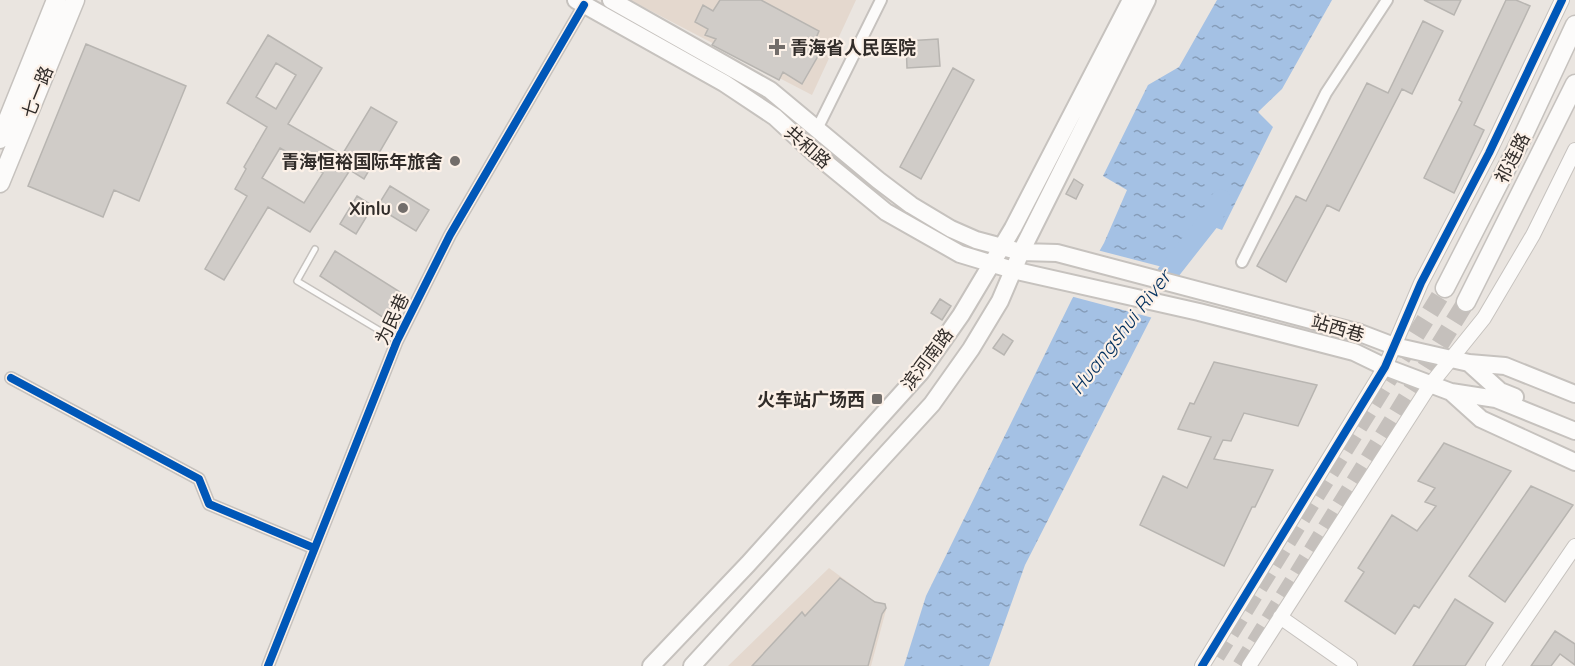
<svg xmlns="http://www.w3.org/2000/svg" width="1575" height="666" font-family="Quicksand,'Noto Sans SC',sans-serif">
	<defs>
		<pattern id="water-ripples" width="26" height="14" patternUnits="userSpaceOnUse" patternTransform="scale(1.5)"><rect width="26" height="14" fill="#a4c1e4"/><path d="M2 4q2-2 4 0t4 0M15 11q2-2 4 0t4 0" fill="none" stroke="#869db9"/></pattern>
	</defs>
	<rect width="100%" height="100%" fill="#eae5e0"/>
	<path fill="#e4d8ce" d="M630,0H856L812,95Z
		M829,568L886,610L871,666H728Z"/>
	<path fill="url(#water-ripples)" d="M1217,0H1332L1282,89L1258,112L1273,127L1222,230L1200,222L1025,565L989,666H904L926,596L1072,299L1104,243L1127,190L1103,176L1148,85L1179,67Z"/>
	<path fill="#eae5e0" d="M1097,250L1178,271L1153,318L1070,296Z"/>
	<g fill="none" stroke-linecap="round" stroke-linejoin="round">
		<path stroke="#a4c1e4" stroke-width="21" d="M1167,274L1211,218L1221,200"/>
	</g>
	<path fill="#d0ccc8" stroke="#b8b5b1" stroke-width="1.5" fill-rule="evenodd" d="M720,0H761L819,31L813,45L822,49L802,84L783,72L779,80L712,45L716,39L705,35L708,29L695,22L703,5L713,11Z
		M1424,0H1461L1454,15Z
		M1506,0H1516L1530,6L1474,125L1484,130L1454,193L1424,178L1462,102L1459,100Z
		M1423,21L1443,31L1412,94L1402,89L1339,211L1327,205L1286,282L1257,266L1296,196L1306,201L1367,83L1388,93Z
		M268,35L322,68L288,124L342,155L371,107L397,122L364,179L350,170L310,232L268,207L224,280L205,269L247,196L235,189L246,169L244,167L267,127L227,103ZM276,63L296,75L276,109L256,97ZM280,148L323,173L304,203L262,178Z
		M938,39L940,66L907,68L906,41Z
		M86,44L186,86L139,201L114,190L103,217L28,186Z
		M953,68L974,80L921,179L900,167Z
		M1074,179L1083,185L1076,199L1066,194Z
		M390,186L429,210L416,231L377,207Z
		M357,196L373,206L356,234L340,224Z
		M335,251L400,292L384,318L320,276Z
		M940,299L951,306L942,320L931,313Z
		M1003,334L1013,341L1004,355L993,348Z
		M1214,362L1317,385L1298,426L1244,413L1231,441L1223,440L1214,459L1273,470L1255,507H1252L1224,566L1140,525L1163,476L1187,488L1211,437L1178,429L1190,403L1194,404Z
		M1444,443L1511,471L1419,608L1414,605L1395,634L1345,601L1364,572L1358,568L1392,515L1417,531L1436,506L1425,502L1435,488L1418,481Z
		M1531,486L1573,505L1505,602L1469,576Z
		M840,578L875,602L885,604L886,608L882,614L868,666H752L802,612L805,616Z
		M1455,599L1493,623L1465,666H1413Z
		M1555,631L1575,644V665L1560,654L1551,666H1531Z"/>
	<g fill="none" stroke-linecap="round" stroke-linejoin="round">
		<path stroke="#c5c0bc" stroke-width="18" stroke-dasharray="18 9" stroke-linecap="butt" d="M1216,656L1445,288
			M1241,666L1466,302"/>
		<defs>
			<path id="service" d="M315,249L297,281L397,341"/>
			<path id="minor" d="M817,129L881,0
				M1242,262L1326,93L1387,0
				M11,378L199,479L209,504L314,548
				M268,666L397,341L450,235L584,5"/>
			<path id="tertiary" d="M1280,617L1350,666
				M1202,666L1385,367L1421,283L1489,153L1562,0
				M1249,666L1430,385L1484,318L1533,235L1575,150
				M1493,666L1575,546"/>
			<path id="secondary" d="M576,0L724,83L775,117L814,153L886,212L960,254L1013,270L1199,312L1354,352L1385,367L1451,392L1496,399L1575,431
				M611,0L770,90L878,180L911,205L951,229L976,240L1021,252L1057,253L1360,333L1394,346L1469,363L1500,391L1515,397
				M1469,363L1505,366L1575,394
				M1451,392L1481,419L1575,462
				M651,666L748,564L921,372L961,315L1013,228L1131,0
				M692,666L932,404L971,349L1000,301L1021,252L1147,0"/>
			<path id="primary" d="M0,139L56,0
				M0,183L75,0"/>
			<path id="trunk" d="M1445,288L1523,136L1575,25
				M1466,302L1575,84"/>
		</defs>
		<use href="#service" stroke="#c6c2be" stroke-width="8"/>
		<use href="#minor" stroke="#c6c2be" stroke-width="14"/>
		<use href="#tertiary" stroke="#c6c2be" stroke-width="16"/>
		<use href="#secondary" stroke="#c6c2be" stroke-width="20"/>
		<use href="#primary" stroke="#c6c2be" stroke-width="21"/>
		<use href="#trunk" stroke="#c6c2be" stroke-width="21"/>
		<use href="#service" stroke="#fcfbfa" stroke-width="5"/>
		<use href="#minor" stroke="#fcfbfa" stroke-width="10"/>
		<use href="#tertiary" stroke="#fcfbfa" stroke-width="14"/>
		<use href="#secondary" stroke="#fcfbfa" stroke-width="16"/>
		<use href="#primary" stroke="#fcfbfa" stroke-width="18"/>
		<use href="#trunk" stroke="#fcfbfa" stroke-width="18"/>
		<defs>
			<path id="cycleway" d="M11,378L199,479L209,504L314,548
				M268,666L397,341L450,235L584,5
				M1202,666L1385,367L1421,283L1489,153L1562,0"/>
		</defs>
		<use href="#cycleway" stroke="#fcf1e8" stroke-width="11"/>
		<use href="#cycleway" stroke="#0057b8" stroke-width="8"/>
	</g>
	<g fill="#726d6a" stroke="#fcf1e8" stroke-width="2">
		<path d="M774 38h6v6h6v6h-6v6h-6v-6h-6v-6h6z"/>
		<circle cx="455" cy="161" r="6"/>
		<circle cx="403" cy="208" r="6"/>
		<rect x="871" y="393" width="12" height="12" rx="3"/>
	</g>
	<g text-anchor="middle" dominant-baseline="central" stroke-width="4.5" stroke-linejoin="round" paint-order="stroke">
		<g font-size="18" font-weight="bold" fill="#322d2a" stroke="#fcf1e8" text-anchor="end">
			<text x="790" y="47" text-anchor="start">青海省人民医院</text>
			<text x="443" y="161">青海恒裕国际年旅舍</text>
			<text x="391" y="208">Xinlu</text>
			<text x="865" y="399">火车站广场西</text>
		</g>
		<g font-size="18" fill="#322d2a" stroke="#fcf1e8">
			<text transform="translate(37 92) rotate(-68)">七一路</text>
			<text transform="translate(808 147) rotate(41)">共和路</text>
			<text transform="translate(1512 158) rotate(-63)">祁连路</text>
			<text transform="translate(392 319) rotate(-65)">为民巷</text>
			<text transform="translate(1338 328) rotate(16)">站西巷</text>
			<text transform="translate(927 359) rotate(-53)">滨河南路</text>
		</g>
		<g font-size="20" font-style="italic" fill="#002f5d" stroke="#fcf1e8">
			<text transform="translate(1120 332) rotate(-52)">Huangshui River</text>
		</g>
	</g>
</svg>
